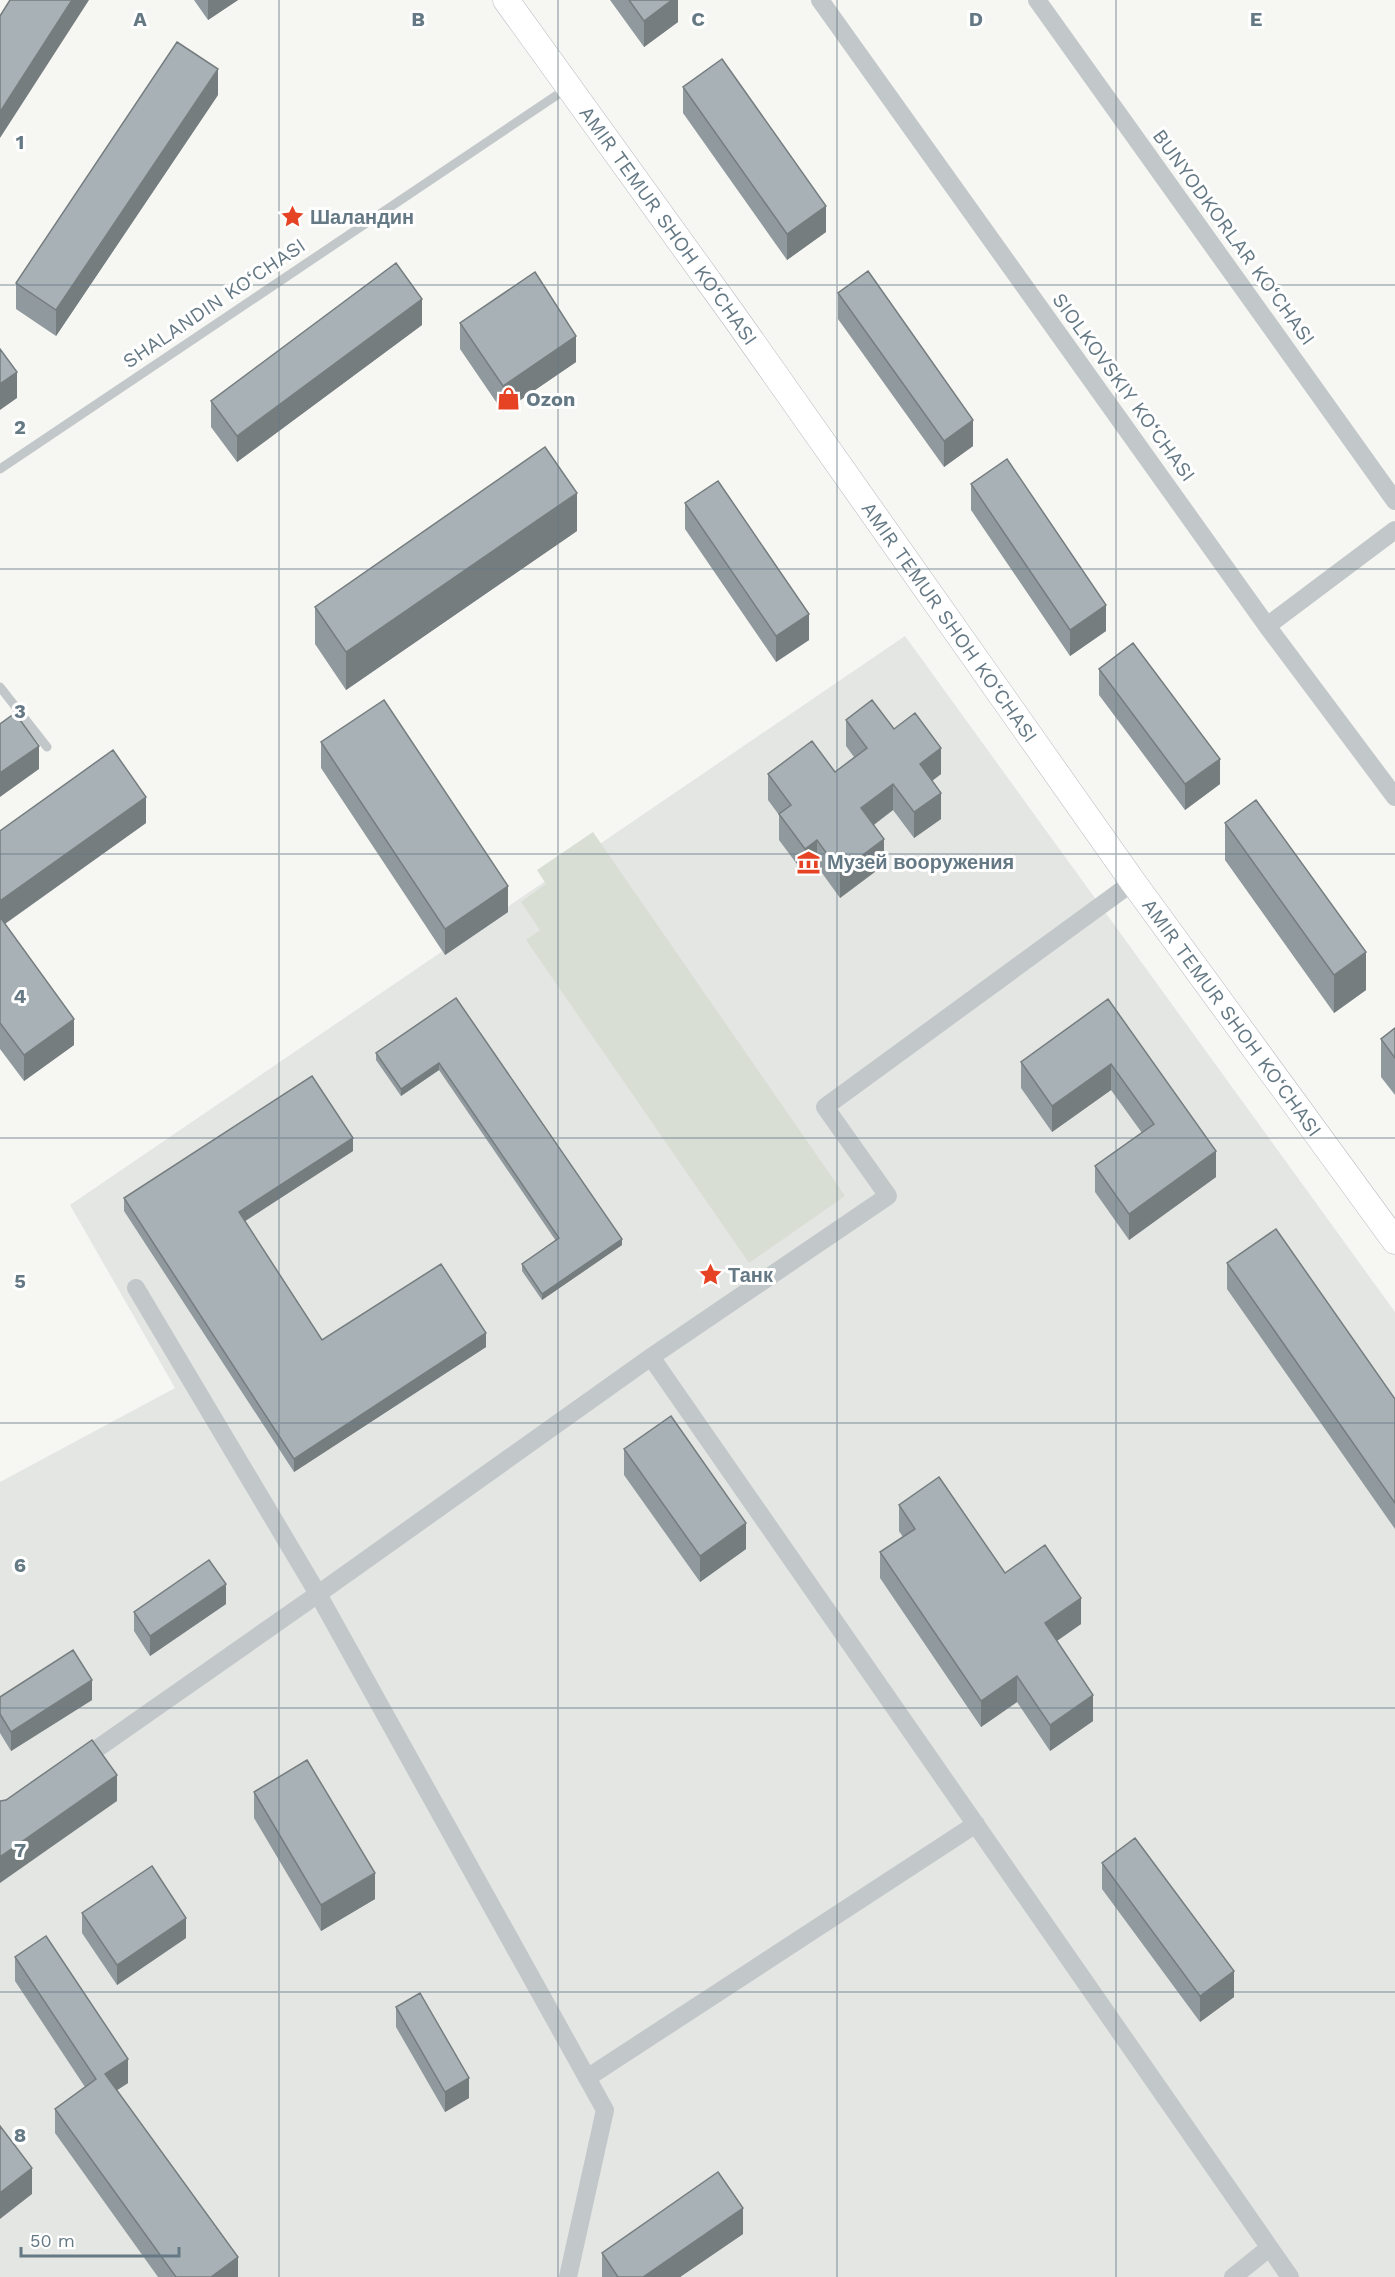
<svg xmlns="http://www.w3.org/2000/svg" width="1395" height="2277" font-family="'Work Sans',sans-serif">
	<rect width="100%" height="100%" fill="#f6f6f3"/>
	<path fill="#e4e6e4" d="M905,636L1395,1312V2277H0V1482L175,1388L70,1205Z"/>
	<path fill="#d8ded4" d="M593,832L845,1196L749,1263L526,940L540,930L521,902L546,884L537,870Z"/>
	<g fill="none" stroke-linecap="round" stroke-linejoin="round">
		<defs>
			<g id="secondary">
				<path id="s1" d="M506,0L736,319L1133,882L1395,1241"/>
			</g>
		</defs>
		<use href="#secondary" stroke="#b4babe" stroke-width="27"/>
		<path stroke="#c2c7c9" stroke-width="9" d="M0,469L566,89
			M0,687L47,747"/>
		<path stroke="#c2c7c9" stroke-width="18" d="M820,0L1267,626L1395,797
			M1037,0L1395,501
			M1267,626L1395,530
			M136,1288L318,1594L605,2110L568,2277
			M651,1357L1290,2277
			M78,1762L318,1594L651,1357L888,1196L825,1107L1133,882
			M587,2078L976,1824
			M1233,2277L1269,2248"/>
		<use href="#secondary" stroke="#fff" stroke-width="26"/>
	</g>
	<path fill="#90999d" d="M194,0H238L208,20Z
		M610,0H678V22L644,47Z
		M683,87L826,232L787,260L683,113Z
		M218,95L56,336L16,309V283Z
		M838,293L973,446L944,467L838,319Z
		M460,323L576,362L503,412L460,349Z
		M422,325L237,462L211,427V401Z
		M971,484L1106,631L1070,656L971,510Z
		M685,503L809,640L776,662L685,529Z
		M577,531L346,690L315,644V607Z
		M1099,669L1220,784L1185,810L1099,695Z
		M846,720L894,729L941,774L932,781L941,819L914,838L893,810L874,825L884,865L840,898L817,866L805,875L779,840V815L768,800V774L835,772L854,757L846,746Z
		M321,742L508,912L445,955L321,768Z
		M146,823L5,924L74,1045L24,1081L0,1049V831Z
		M1225,823L1366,990L1334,1013L1225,860Z
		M456,998L622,1245L542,1300L522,1271V1264L556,1241L439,1070L401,1096L376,1060V1053Z
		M1108,999L1216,1177L1129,1240L1095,1192V1166L1142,1133L1111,1090L1052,1132L1021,1088V1062Z
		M1395,1028V1095L1381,1077V1039Z
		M353,1151L245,1221L322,1340L486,1347L294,1472L124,1211V1198Z
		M1227,1263L1395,1399V1529L1227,1289Z
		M624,1449L746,1549L700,1582L624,1475Z
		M899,1505L1005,1573L1081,1624L1057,1641L1093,1721L1050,1751L1017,1702L981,1727L880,1578V1552L903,1537L899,1531Z
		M226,1604L150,1656L134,1631V1612Z
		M0,1697L92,1700L11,1751L0,1733Z
		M254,1792L375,1899L321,1931L254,1818Z
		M1102,1863L1234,1997L1200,2022L1102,1889Z
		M82,1913L186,1938L117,1985L82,1933Z
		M15,1957L128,2083L117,2090L238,2277H158L55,2133V2109L85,2087L15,1981Z
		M396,2007L469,2098L445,2112L396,2027Z
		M743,2234L680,2277H602V2253Z"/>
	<path fill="#767d7f" d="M72,0H89L0,138V112Z
		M208,0H238L208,20Z
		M672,0H678V22L644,47V21Z
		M218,69V95L56,336V310Z
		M826,206V232L787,260V234Z
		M422,299V325L237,462V436Z
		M576,336V362L503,412V386Z
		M17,372V398L0,410V384Z
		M973,420V446L944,467V441Z
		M577,493V531L346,690V652Z
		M1106,605V631L1070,656V630Z
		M809,614V640L776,662V636Z
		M39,746V769L0,797V773Z
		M941,748V774L920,790V764Z
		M1220,759V784L1185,810V784Z
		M893,784V810L861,834V808Z
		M941,793V819L914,838V812Z
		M146,797V823L0,927V901Z
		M884,839V865L840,898V872Z
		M817,840V866L805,875V849Z
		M508,886V912L445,955V929Z
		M1366,952V990L1334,1013V975Z
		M74,1019V1045L24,1081V1055Z
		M439,1063V1070L401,1096V1089Z
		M1111,1064V1090L1052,1132V1106Z
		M353,1138V1151L239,1225V1212Z
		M1216,1151V1177L1129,1240V1214Z
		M622,1239V1245L542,1300V1294Z
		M486,1333V1347L294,1472V1459Z
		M746,1523V1549L700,1582V1556Z
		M226,1584V1604L150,1656V1636Z
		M1081,1598V1624L1045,1649V1623Z
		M1017,1676V1702L981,1727V1701Z
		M92,1680V1700L11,1751V1732Z
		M1093,1695V1721L1050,1751V1725Z
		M117,1775V1801L0,1883V1857Z
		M375,1873V1899L321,1931V1905Z
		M186,1918V1938L117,1985V1965Z
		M1234,1971V1997L1200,2022V1996Z
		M128,2059V2083L105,2098V2074Z
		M469,2078V2098L445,2112V2092Z
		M32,2168V2194L0,2219V2193Z
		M743,2208V2234L680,2277H643Z
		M238,2257V2277H211Z"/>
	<path fill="#a8b2b6" stroke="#767d7f" stroke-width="1.5" d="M10,0H72L0,112V16Z
		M629,0H672L644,21Z
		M177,42L218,69L56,310L16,283Z
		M722,59L826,206L787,234L683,87Z
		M396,263L422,299L237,436L211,401Z
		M868,271L973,420L944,441L838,293Z
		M535,272L576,336L503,386L460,323Z
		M0,349L17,372L0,384Z
		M545,447L577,493L346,652L315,607Z
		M1007,459L1106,605L1070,630L971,484Z
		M718,481L809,614L776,636L685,503Z
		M1133,643L1220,759L1185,784L1099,669Z
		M384,700L508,886L445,929L321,742Z
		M872,700L894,729L915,713L941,748L920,764L941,793L914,812L893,784L861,808L884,839L840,872L817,840L805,849L779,814L791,805L768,774L812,741L835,772L867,748L846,720Z
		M15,713L39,746L0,773V724Z
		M113,750L146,797L0,901V831Z
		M1256,800L1366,952L1334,975L1225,823Z
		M0,917L74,1019L24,1055L0,1023Z
		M456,998L622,1239L542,1294L522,1264L559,1238L439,1063L401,1089L376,1053Z
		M1108,999L1216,1151L1129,1214L1095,1166L1154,1124L1111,1064L1052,1106L1021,1062Z
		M1395,1028V1058L1381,1039Z
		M312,1076L353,1138L239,1212L322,1340L441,1264L486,1333L294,1459L124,1198Z
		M1276,1229L1395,1399V1503L1227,1263Z
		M671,1416L746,1523L700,1556L624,1449Z
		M939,1477L1005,1573L1045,1545L1081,1598L1045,1623L1093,1695L1050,1725L1017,1676L981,1701L880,1552L915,1529L899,1505Z
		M209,1560L226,1584L150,1636L134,1612Z
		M73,1650L92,1680L11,1732L0,1714V1697Z
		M92,1740L117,1775L0,1857V1801L6,1800Z
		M307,1760L375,1873L321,1905L254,1792Z
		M1135,1838L1234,1971L1200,1996L1102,1863Z
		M152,1866L186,1918L117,1965L82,1913Z
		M46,1936L128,2059L105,2074L238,2257L211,2277H176L55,2109L96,2079L15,1957Z
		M420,1993L469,2078L445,2092L396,2007Z
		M0,2126L32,2168L0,2193Z
		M718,2172L743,2208L643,2277H618L602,2253Z"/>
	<path fill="none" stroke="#657985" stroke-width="1.5" stroke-opacity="0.55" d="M279,0V2277M558,0V2277M837,0V2277M1116,0V2277M0,285H1395M0,569H1395M0,854H1395M0,1138H1395M0,1423H1395M0,1708H1395M0,1992H1395"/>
	<defs>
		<symbol id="sight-bare" viewBox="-9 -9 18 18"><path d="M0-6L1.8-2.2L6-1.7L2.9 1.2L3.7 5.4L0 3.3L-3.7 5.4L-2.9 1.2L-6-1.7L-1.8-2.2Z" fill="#e64324" stroke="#fff" stroke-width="2.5" paint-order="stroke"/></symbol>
		<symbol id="shop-bare" viewBox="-9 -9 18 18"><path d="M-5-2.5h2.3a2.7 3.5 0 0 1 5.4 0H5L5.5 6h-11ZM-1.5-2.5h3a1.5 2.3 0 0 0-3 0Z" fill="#e64324" stroke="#fff" stroke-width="2.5" paint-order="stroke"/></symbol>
		<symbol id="museum-bare" viewBox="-9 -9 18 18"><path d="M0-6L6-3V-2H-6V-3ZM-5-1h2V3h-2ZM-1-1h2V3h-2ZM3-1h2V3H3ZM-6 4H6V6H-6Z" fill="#e64324" stroke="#fff" stroke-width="2.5" paint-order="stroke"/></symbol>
	</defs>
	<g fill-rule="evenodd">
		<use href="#sight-bare" x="276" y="200" width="33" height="33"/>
		<use href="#shop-bare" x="492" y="382" width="33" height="33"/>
		<use href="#museum-bare" x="792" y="846" width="33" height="33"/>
		<use href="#sight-bare" x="694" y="1258" width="33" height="33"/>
	</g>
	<g text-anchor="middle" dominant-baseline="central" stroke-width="6" stroke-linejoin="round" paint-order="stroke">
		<g font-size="20" font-weight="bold" fill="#657985" stroke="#fff" text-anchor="start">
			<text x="310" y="217">Шаландин</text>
			<text x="526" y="399">Ozon</text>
			<text x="827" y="862">Музей вооружения</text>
			<text x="728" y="1275">Танк</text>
		</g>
		<g font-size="20" fill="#657985" stroke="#fff">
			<text stroke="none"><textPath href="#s1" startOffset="278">AMIR TEMUR SHOH KO‘CHASI</textPath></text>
			<text transform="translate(1234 237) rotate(54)">BUNYODKORLAR KO‘CHASI</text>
			<text transform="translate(214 303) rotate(-34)">SHALANDIN KO‘CHASI</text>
			<text transform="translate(1124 387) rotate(54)">SIOLKOVSKIY KO‘CHASI</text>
			<text stroke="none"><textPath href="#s1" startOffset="764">AMIR TEMUR SHOH KO‘CHASI</textPath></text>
			<text stroke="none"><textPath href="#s1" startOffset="1250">AMIR TEMUR SHOH KO‘CHASI</textPath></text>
		</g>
	</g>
	<g font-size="20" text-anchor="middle" font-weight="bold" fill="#657985" stroke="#fff" stroke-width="6" stroke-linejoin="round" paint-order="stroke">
		<text x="140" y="26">A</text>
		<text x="418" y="26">B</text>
		<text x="698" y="26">C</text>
		<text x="976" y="26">D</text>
		<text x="1256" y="26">E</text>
		<text x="20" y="149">1</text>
		<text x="20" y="434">2</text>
		<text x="20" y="718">3</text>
		<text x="20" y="1003">4</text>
		<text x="20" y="1288">5</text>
		<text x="20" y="1572">6</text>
		<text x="20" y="1857">7</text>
		<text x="20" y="2142">8</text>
	</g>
	<path d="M21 2247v9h158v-9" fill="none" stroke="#657985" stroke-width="3"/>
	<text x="30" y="2247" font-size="18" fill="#657985" stroke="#ffffff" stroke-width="4.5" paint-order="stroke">50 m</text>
</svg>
